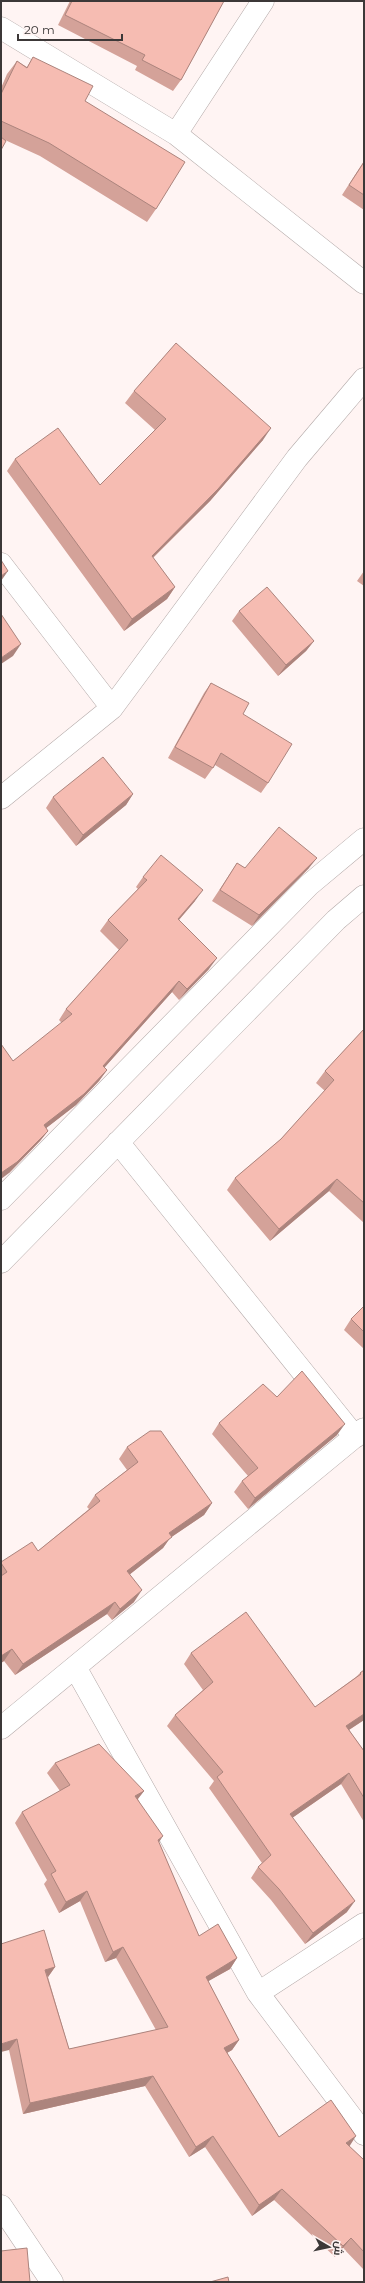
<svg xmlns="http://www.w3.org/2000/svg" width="365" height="2283" font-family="Montserrat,Cairo,sans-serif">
	<rect width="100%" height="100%" fill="#fff4f3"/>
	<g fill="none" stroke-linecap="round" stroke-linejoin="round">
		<defs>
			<path id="minor" d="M1,28L176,134L364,283
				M176,134L263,1
				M1,564L112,708
				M1,798L112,708L297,458L364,379
				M118,1142L355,1437
				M1,1199L309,885L364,839
				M1,1262L336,920L364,896
				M75,1667L258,1993L364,2134
				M1,1728L364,1429
				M258,1993L364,1924
				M1,2206L52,2282"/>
		</defs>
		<use href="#minor" stroke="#b3a9a8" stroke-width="23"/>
		<use href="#minor" stroke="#fff" stroke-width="22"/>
	</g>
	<path fill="#d4a299" d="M70,1H224L181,80L173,91L135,70L137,66L58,25Z
		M33,57L85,101L156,209L147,222L40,156L5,140L1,150V88L7,74L17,61L27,67Z
		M364,161V210L342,195Z
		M134,391L263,440L210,501L153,558L175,587L167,599L124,631L7,471L15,459L100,485L155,430L125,403Z
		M364,571V586L357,581Z
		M239,611L314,641L306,651L278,676L232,621Z
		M211,683L243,714L268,783L261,793L215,765L205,779L168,758L204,693Z
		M133,794L126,805L76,846L46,808L53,797Z
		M237,863L245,868H309L252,926L212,901Z
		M143,877L195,901L179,920L209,969L179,1000L172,992L104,1068L107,1070L99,1081L76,1105L46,1128L48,1131L40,1141L9,1173L13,1061L62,1023L59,1020L66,1009L119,950L100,931L108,920L138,889L136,887Z
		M364,1029V1223L329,1191L270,1241L227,1190L235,1178L281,1139L325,1091L316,1083L325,1071Z
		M364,1306V1349L344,1330L351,1319Z
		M277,1397L337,1435L248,1509L234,1492L242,1481L248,1476L212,1434L219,1423Z
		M127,1447L212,1503L204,1515L170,1538L163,1548L130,1574L134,1602L112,1620L107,1614L15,1675L4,1661L1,1663V1562L38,1551L89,1509L87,1507L95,1495L127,1470L119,1459Z
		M191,1653L315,1707L356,1677L360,1673L364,1670V1720L349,1730L364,1751V1822L341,1784L292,1818L347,1912L305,1944L271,1900L251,1878L258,1867L262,1863L209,1788L214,1781L167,1726L175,1715L203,1690L184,1664Z
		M55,1763L144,1791L138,1799L159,1843L199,1936L237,1958L230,1969L208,1981L239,2040L232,2050L227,2053L279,2137L349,2146L364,2160V2270L343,2248L335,2257L274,2200L252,2216L205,2147L189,2157L145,2086L23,2114L9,2050L1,1944L55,1967L48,1977L69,2049L156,2030L116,1958L105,1962L80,1901L59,1913L44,1884L47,1880L15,1823L22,1812L60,1791L47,1773Z"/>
	<path fill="#ac847d" d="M271,428L263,440L210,501L143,567L152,556Z
		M8,571L1,581V576Z
		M175,587L167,599L124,631L132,619Z
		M314,641L306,651L278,676L286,665Z
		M21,644L13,656L1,664V658Z
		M133,794L126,805L76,846L83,835Z
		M317,858L309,868L252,926L259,915Z
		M203,890L195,901L170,930L178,919Z
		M217,958L209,969L179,1000L187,989Z
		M179,981L172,992L96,1077L103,1066Z
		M107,1070L99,1081L76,1105L36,1136L44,1125Z
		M48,1131L40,1141L9,1173L1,1179V1173Z
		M337,1179L329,1191L270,1241L279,1229Z
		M345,1424L337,1435L248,1509L255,1498Z
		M212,1503L204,1515L170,1538L163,1548L119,1583L127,1571L169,1533Z
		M142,1590L134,1602L112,1620L120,1609Z
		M115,1602L107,1614L15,1675L23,1664Z
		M12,1649L4,1661L1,1663V1656Z
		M364,1714V1720L338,1737L346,1726Z
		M349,1773L341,1784L282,1825L290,1814Z
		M144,1791L136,1801L135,1796Z
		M163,1836L156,1847L158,1840Z
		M87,1891L80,1901L59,1913L66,1902Z
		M355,1901L347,1912L305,1944L313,1933Z
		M123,1947L116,1958L105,1962L113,1952Z
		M237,1958L230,1969L198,1987L206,1977Z
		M55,1967L48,1977L45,1970Z
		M17,2039L9,2050L1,2052V2044Z
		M239,2040L232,2050L216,2059L224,2048Z
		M153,2076L145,2086L23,2114L30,2103Z
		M213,2136L205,2147L189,2157L196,2147Z
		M356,2136L349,2147L346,2143Z
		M282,2189L274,2200L252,2216L259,2205Z
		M351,2238L343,2248L335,2257L343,2246Z"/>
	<path fill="#f6bcb2" stroke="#ac847d" d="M72,1H224L181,80L142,60L145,55L65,15Z
		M33,57L93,86L85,101L185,162L156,209L49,143L1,121V94L17,61L27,68Z
		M1,137L6,141L1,150Z
		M364,162V195L349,185Z
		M176,343L271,428L218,489L152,556L175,587L132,619L15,459L58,428L100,485L166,419L134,391Z
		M1,560L8,571L1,576Z
		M267,587L314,641L286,665L239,611Z
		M1,614L21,644L1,658Z
		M211,683L249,703L243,714L292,744L268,783L221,753L213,768L175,747Z
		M103,757L133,794L83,835L53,797Z
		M279,827L317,858L259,915L220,890L237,863L245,868Z
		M161,855L203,890L178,919L217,958L187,989L179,981L103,1066L107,1070L84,1094L44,1125L48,1131L17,1162L1,1173V1044L13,1061L72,1014L66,1009L128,940L108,920L147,880L143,877Z
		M364,1029V1203L337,1179L279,1229L235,1178L281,1139L334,1080L325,1071Z
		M364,1306V1332L351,1319Z
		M302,1371L345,1424L255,1498L242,1481L258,1468L219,1423L263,1384L277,1397Z
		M150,1431H161L212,1503L169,1533L172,1537L127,1571L142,1590L120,1609L115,1602L23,1664L12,1649L1,1656V1576L7,1572L1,1563V1562L32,1542L38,1551L100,1501L95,1495L138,1462L127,1447Z
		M246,1612L315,1707L361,1674L360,1673L364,1670V1714L346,1726L364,1751V1798L349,1773L290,1814L355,1901L313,1933L279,1889L258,1867L271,1855L217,1777L223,1772L175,1715L213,1682L191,1653Z
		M99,1744L144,1791L135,1796L163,1836L158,1840L199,1936L218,1924L237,1958L206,1977L239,2040L224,2048L279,2137L331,2100L356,2136L346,2143L364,2160V2252L351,2238L343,2246L282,2189L259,2205L213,2136L196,2147L153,2076L30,2103L17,2039L1,2044V1944L44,1930L55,1967L45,1970L69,2049L168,2027L123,1947L113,1952L87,1891L66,1902L51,1874L56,1871L22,1812L70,1785L55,1763Z
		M27,2248L30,2282H1V2251Z
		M228,2277L229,2282H210Z"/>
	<rect width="365" height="2283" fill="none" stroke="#3c3838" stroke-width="4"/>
	<g transform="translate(329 2247) rotate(99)" stroke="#fff4f3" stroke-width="3" paint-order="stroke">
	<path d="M0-3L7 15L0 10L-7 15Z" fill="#3c3838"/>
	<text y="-6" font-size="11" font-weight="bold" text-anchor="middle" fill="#3c3838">ش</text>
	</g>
	<path d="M18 34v6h104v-6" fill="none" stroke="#3c3838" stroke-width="2"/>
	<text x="24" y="34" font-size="12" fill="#3c3838" stroke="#fff4f3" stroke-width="3" paint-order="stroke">20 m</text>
</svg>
